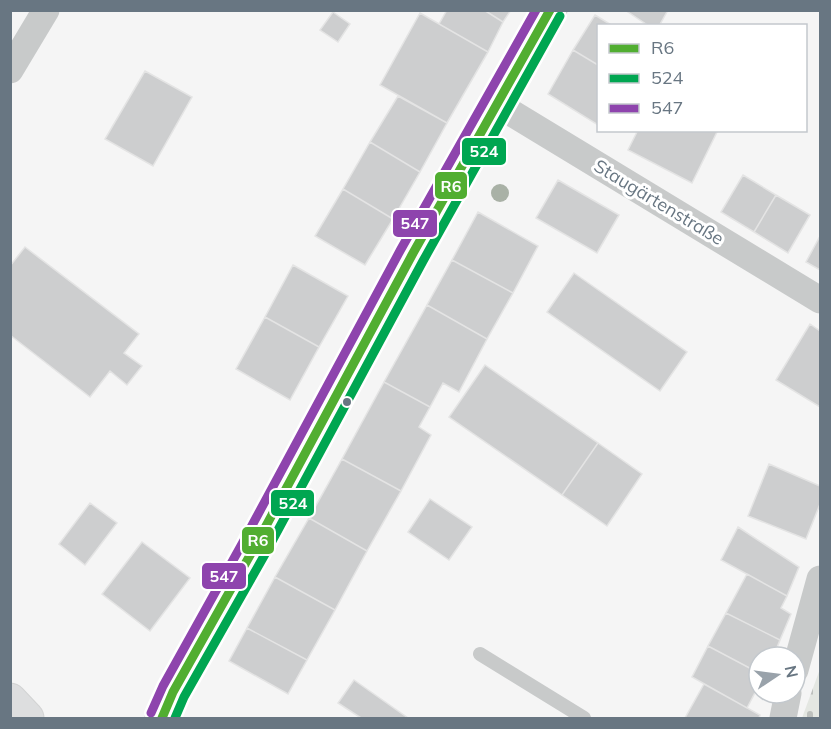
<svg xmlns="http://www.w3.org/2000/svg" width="831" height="729" font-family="Mulish,sans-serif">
	<defs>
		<pattern id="cemetery-stones" width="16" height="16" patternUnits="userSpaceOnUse" patternTransform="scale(1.5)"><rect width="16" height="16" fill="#e4e7e2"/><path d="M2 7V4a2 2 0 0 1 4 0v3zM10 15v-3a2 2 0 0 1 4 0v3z" fill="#bdc0bd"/></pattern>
	</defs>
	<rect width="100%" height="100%" fill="#f5f5f5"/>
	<path fill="url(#cemetery-stones)" d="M820,669V718H802Z"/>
	<path fill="#cdcecf" stroke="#e4e4e4" stroke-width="1.5" d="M447,10H484L503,22L488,52L439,24Z
		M484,10H511L503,22Z
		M625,10H668L659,26H649Z
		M333,12L350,24L338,42L320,30Z
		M420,13L488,52L447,123L380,85Z
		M595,15L613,26H598V65L573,50Z
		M573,50L598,65V125L548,94Z
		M145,71L192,97L153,166L105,139Z
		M398,96L447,123L420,172L370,142Z
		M638,130H718L692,183L628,150Z
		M370,142L420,172L393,219L343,189Z
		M743,175L776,195L754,232L721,212Z
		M558,180L619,215L597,253L536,218Z
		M343,189L393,219L365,265L315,236Z
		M776,195L810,215L788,253L754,232Z
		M478,212L538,246L513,293L452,260Z
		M820,236V270L806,262Z
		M25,247L139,334L124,353L142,366L127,385L110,371L90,397L10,335V266Z
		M452,260L513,293L487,339L427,305Z
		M293,265L348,296L319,347L265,317Z
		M574,273L687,352L660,391L547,312Z
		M427,305L487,339L459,392L443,383L430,407L384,382Z
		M265,317L319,347L290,400L236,369Z
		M810,324L820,331V407L776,380Z
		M485,365L598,443L562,495L449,417Z
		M384,382L430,407L419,427L431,435L401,491L342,459Z
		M598,443L642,474L607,526L562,495Z
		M342,459L401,491L367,551L309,518Z
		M769,464L820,486V504L806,539L748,516Z
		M430,499L472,527L449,560L408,532Z
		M90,503L117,523L85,565L59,544Z
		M309,518L367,551L335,610L275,577Z
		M738,527L799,567L787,596L721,560Z
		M142,542L190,578L150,631L102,594Z
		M747,574L787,596L781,608L791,614L780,640L726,613Z
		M275,577L335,610L307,660L247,628Z
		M726,613L780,640L773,657H759V673L708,646Z
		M247,628L307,660L288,694L229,661Z
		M708,646L759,673V685L747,708L692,677Z
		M354,680L408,718H361L338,703Z
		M704,684L760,715L759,718H685Z"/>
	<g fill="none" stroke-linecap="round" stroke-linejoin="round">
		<defs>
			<path id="secondary" d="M10,700L27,718
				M162,718L173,692L253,550L412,255L550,10"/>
		</defs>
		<use href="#secondary" stroke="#d2d3d3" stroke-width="35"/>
		<path stroke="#c8caca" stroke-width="14" d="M480,654L584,718"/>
		<path stroke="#c8caca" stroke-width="27" d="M10,70L46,10
			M497,104L820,300
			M795,670L820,579
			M783,718L788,693"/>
		<use href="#secondary" stroke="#dddedf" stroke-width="33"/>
		<defs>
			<path id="bus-1" d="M162,718L173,692L253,550L412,255L550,10"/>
			<path id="bus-2" d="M175,718L184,697L264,556L423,261L560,16"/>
			<path id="bus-3" d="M151,713L163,686L242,544L401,249L536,10"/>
		</defs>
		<use href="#bus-1" stroke="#fff" stroke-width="14"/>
		<use href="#bus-2" stroke="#fff" stroke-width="14"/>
		<use href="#bus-3" stroke="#fff" stroke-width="14"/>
		<use href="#bus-1" stroke="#51ae31" stroke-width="9"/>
		<use href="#bus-2" stroke="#00a651" stroke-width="9"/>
		<use href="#bus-3" stroke="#8e44ad" stroke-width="9"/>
	</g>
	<circle fill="#a9b1a6" cx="500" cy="193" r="9"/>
	<circle fill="#687682" stroke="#fff" stroke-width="2" cx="347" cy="402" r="5"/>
	<g text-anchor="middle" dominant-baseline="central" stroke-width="6" stroke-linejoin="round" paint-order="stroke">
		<g font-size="18" fill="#687682" stroke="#fff">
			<text transform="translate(659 202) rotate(31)">Staugärtenstraße</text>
		</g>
	</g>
	<g stroke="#fff" stroke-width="2">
		<rect x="461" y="137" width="46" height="29" rx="6" fill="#00a651"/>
		<rect x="434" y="171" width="34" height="29" rx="6" fill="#51ae31"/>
		<rect x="392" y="209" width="46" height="29" rx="6" fill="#8e44ad"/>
		<rect x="270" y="489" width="45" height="28" rx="6" fill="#00a651"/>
		<rect x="241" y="526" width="34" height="29" rx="6" fill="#51ae31"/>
		<rect x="201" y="562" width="46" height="28" rx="6" fill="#8e44ad"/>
	</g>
	<g font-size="16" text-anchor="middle" font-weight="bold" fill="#fff">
		<text x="484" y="157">524</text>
		<text x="451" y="192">R6</text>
		<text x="415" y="229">547</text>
		<text x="293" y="509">524</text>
		<text x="258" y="546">R6</text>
		<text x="224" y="582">547</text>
	</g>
	<rect width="831" height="729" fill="none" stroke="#687682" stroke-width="24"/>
	<rect x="597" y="24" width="210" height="108" fill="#ffffff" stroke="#c3c8cd" stroke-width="1.5"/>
	<rect x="609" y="44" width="30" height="9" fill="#51ae31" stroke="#c3c8cd" stroke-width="1.5"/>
	<text x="651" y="54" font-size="18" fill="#687682">R6</text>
	<rect x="609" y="74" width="30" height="9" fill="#00a651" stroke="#c3c8cd" stroke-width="1.5"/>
	<text x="651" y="84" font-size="18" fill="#687682">524</text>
	<rect x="609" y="104" width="30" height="9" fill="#8e44ad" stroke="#c3c8cd" stroke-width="1.5"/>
	<text x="651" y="114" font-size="18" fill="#687682">547</text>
	<g transform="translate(777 675) rotate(77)"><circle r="28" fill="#ffffff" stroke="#c3c8cd" stroke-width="1.5"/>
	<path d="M0-4.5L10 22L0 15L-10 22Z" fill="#99a2aa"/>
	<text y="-9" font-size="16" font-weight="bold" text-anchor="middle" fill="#687682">N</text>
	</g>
</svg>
